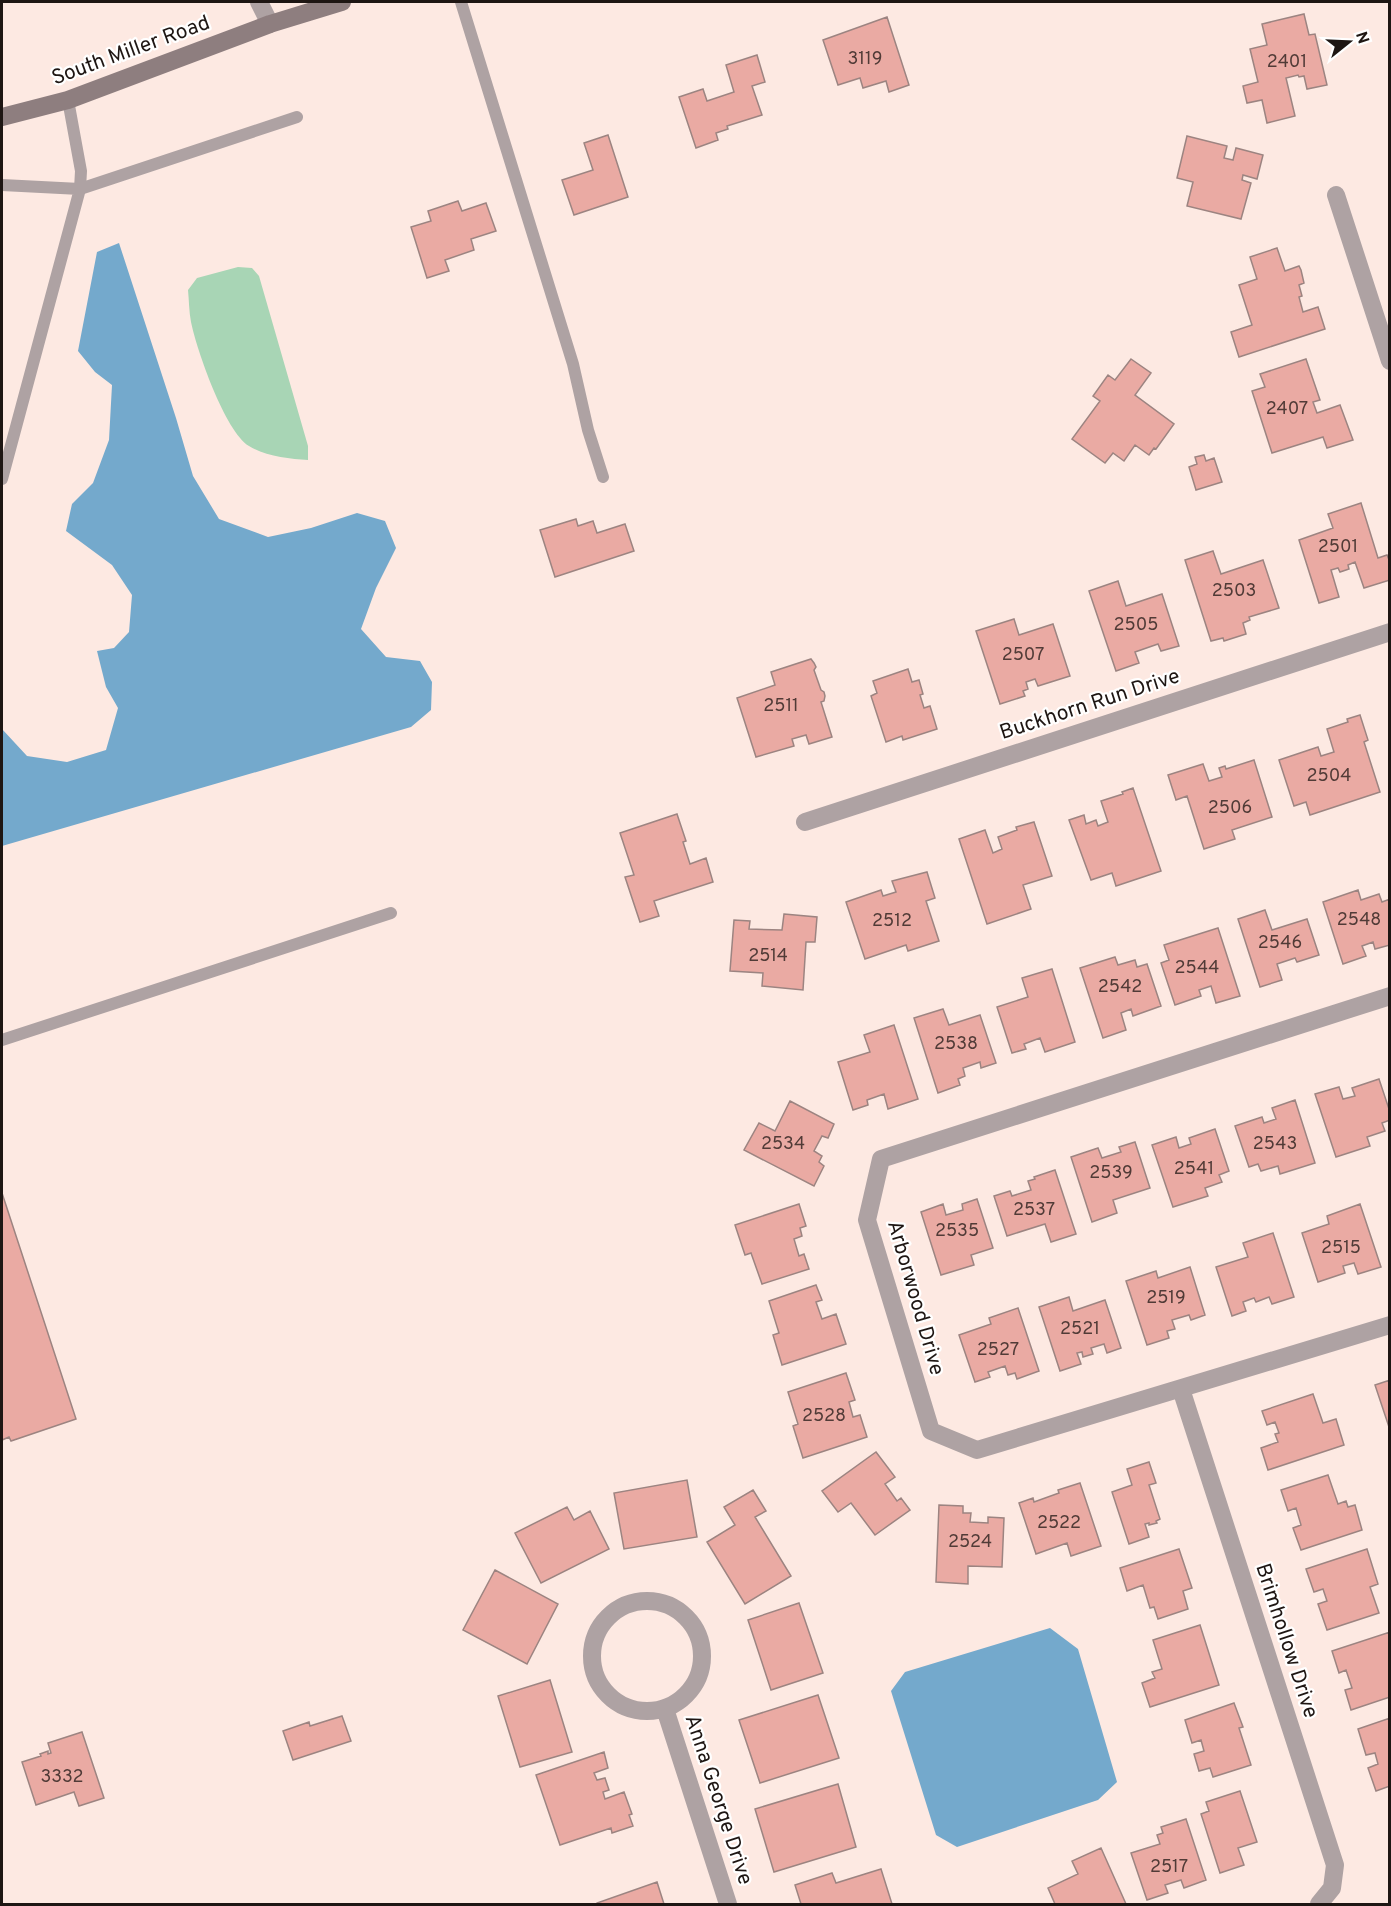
<svg xmlns="http://www.w3.org/2000/svg" width="1391" height="1906" font-family="Overpass,sans-serif">
	<rect width="100%" height="100%" fill="#fde9e2"/>
	<path fill="#a8d5b5" d="M238,267L252,268L259,276L308,446V460C289,459 265,456 249,446C225,431 197,351 191,322C189,312 189,300 188,290L197,278Z"/>
	<path fill="#74a9cc" d="M119,243L176,418L193,476L219,519L268,537L311,528L357,513L385,521L396,548L376,588L361,629L386,657L420,661L432,682L431,710L411,727L2,846V729L27,756L67,762L106,750L118,708L106,687L97,651L114,648L129,632L132,595L112,565L66,531L72,504L93,483L109,440L112,385L95,372L78,351L97,252Z
		M1050,1628L1078,1649L1117,1782L1098,1800L957,1847L936,1835L891,1691L905,1672Z"/>
	<path fill="#eaaaa3" stroke="#9c8481" stroke-width="1.5" d="M1304,14L1309,35L1315,34L1327,85L1307,89L1304,76L1299,77L1298,75L1286,78L1295,116L1267,123L1262,100L1247,103L1243,86L1258,82L1250,49L1267,45L1262,24Z
		M887,17L909,85L889,92L886,81L863,88L860,78L838,85L823,40Z
		M757,55L765,82L752,86L762,115L727,126L728,129L716,133L718,140L696,148L679,97L703,89L707,101L734,92L726,65Z
		M608,135L628,197L574,215L562,180L593,170L584,143Z
		M1187,136L1227,146L1224,158L1233,160L1236,148L1263,155L1257,179L1243,175L1242,180L1251,183L1241,219L1187,206L1193,182L1177,178Z
		M458,201L462,211L486,203L496,231L471,239L474,250L445,260L449,271L427,278L411,227L431,221L428,211Z
		M1277,248L1285,271L1299,266L1301,270L1304,283L1299,285L1302,296L1299,297L1303,312L1318,307L1325,329L1239,357L1231,332L1252,325L1239,285L1257,279L1250,257Z
		M1131,359L1151,373L1135,395L1174,424L1156,449L1154,448L1149,455L1135,445L1124,461L1113,453L1105,463L1072,439L1100,401L1093,396L1108,375L1115,380Z
		M1306,359L1320,400L1313,402L1317,413L1340,405L1353,440L1327,448L1323,437L1272,453L1252,391L1265,387L1260,374Z
		M1204,455L1206,461L1214,458L1222,482L1196,490L1189,467L1197,464L1195,457Z
		M1361,503L1378,558L1387,555L1390,562V580L1364,588L1355,562L1348,565L1349,569L1340,572L1338,568L1331,570L1339,597L1319,603L1299,540L1333,528L1328,514Z
		M576,519L578,526L593,521L597,533L625,524L634,551L555,577L540,530Z
		M1213,551L1221,574L1263,560L1279,608L1249,617L1250,620L1243,623L1246,634L1224,641L1223,638L1211,641L1185,560Z
		M1118,581L1126,606L1162,594L1179,646L1161,651L1158,644L1135,652L1139,663L1116,671L1089,591Z
		M1014,619L1019,635L1053,624L1070,676L1038,686L1035,679L1026,682L1028,689L1023,691L1025,696L1000,704L976,631Z
		M811,659L814,663L816,667L814,670L821,690L824,692L825,696L824,701L821,702L832,737L809,744L806,735L792,739L794,746L756,757L737,698L775,685L771,672Z
		M908,669L912,682L919,680L923,694L920,695L924,708L930,706L937,729L903,740L902,736L886,742L871,696L877,693L873,681Z
		M1360,715L1368,740L1364,742L1380,792L1310,815L1306,802L1294,806L1279,760L1318,747L1321,756L1334,752L1327,729L1348,722L1347,719Z
		M1254,760L1272,817L1232,830L1235,839L1204,849L1187,796L1176,800L1168,775L1203,764L1209,781L1222,777L1219,768L1225,766L1226,769Z
		M1133,788L1161,871L1116,886L1112,873L1091,880L1069,820L1084,815L1086,824L1096,820L1098,826L1108,822L1101,801L1123,794L1122,792Z
		M677,814L686,841L683,842L690,864L706,858L713,882L654,901L659,916L640,922L625,877L634,875L620,833Z
		M1034,822L1052,876L1023,885L1031,909L987,924L959,839L985,830L993,853L1002,849L998,837L1017,830L1016,827Z
		M927,872L935,898L926,901L939,941L908,951L906,945L865,959L846,902L881,890L883,896L896,892L892,881Z
		M1358,890L1361,900L1379,894L1382,902L1390,899V945L1375,949L1373,942L1362,946L1366,956L1343,964L1323,902Z
		M1265,910L1272,930L1307,919L1319,955L1297,962L1295,958L1277,964L1282,980L1260,987L1238,919Z
		M784,914L817,917L815,942H806L803,990L762,986L763,973L730,971L734,920L750,921L749,929L782,930Z
		M1218,928L1240,996L1216,1003L1211,986L1199,990L1201,996L1175,1005L1161,963L1169,960L1164,945Z
		M1115,957L1118,965L1135,960L1137,967L1147,964L1161,1006L1133,1016L1131,1009L1121,1013L1126,1030L1103,1038L1080,968Z
		M1052,969L1075,1042L1045,1052L1040,1038L1024,1044L1026,1049L1012,1053L997,1007L1028,997L1022,978Z
		M943,1009L949,1025L980,1015L996,1063L981,1068L980,1062L963,1068L965,1076L958,1079L960,1085L938,1093L914,1018Z
		M894,1025L918,1099L888,1109L884,1094L867,1100L868,1105L853,1110L838,1062L870,1052L864,1035Z
		M1379,1079L1390,1112V1120L1382,1123L1385,1131L1367,1137L1370,1146L1336,1157L1315,1094L1339,1087L1343,1099L1355,1096L1352,1088Z
		M1295,1100L1315,1163L1280,1174L1278,1166L1261,1171L1258,1164L1249,1167L1235,1126L1262,1117L1264,1123L1276,1119L1272,1108Z
		M790,1101L834,1124L828,1138L822,1136L814,1151L822,1156L819,1162L824,1166L814,1186L744,1150L759,1123L775,1131Z
		M1215,1129L1229,1171L1219,1175L1222,1182L1205,1188L1208,1196L1173,1207L1152,1145L1176,1137L1179,1148L1191,1144L1189,1138Z
		M1135,1142L1150,1188L1113,1200L1117,1213L1092,1222L1071,1157L1098,1148L1102,1158L1121,1152L1119,1147Z
		M1055,1170L1076,1234L1051,1242L1045,1224L1007,1236L994,1196L1010,1191L1012,1196L1031,1190L1028,1181L1035,1179L1034,1177Z
		M2,1193L76,1419L11,1441L9,1437L2,1440Z
		M977,1199L993,1248L971,1255L974,1265L941,1275L921,1212L943,1204L946,1215L963,1210L962,1204Z
		M799,1204L806,1226L800,1228L802,1236L794,1239L799,1256L804,1254L809,1269L762,1284L751,1253L745,1255L735,1225Z
		M1360,1204L1381,1267L1358,1274L1354,1263L1343,1266L1345,1273L1318,1282L1302,1233L1329,1224L1327,1216Z
		M1273,1233L1294,1297L1272,1304L1269,1297L1256,1302L1254,1298L1243,1302L1246,1311L1232,1316L1216,1267L1248,1257L1243,1243Z
		M1190,1267L1205,1315L1191,1320L1189,1315L1172,1320L1175,1329L1167,1331L1169,1338L1147,1345L1126,1281L1156,1271L1158,1278Z
		M816,1285L822,1300L816,1302L822,1319L836,1314L846,1344L782,1365L773,1335L779,1333L769,1301Z
		M1069,1297L1073,1311L1105,1300L1121,1348L1107,1353L1104,1344L1091,1348L1093,1354L1083,1357L1082,1352L1077,1353L1081,1364L1060,1371L1039,1307Z
		M1018,1308L1039,1371L1017,1379L1015,1373L1008,1375L1005,1366L988,1372L990,1377L975,1382L959,1335L991,1324L989,1318Z
		M846,1373L855,1400L849,1402L853,1417L860,1415L867,1437L803,1458L793,1426L798,1424L788,1392Z
		M1390,1380V1430L1375,1385Z
		M1313,1394L1323,1423L1336,1419L1344,1445L1268,1470L1261,1448L1278,1442L1275,1434L1279,1433L1275,1422L1267,1425L1262,1411Z
		M876,1452L895,1477L885,1484L897,1501L901,1498L910,1510L875,1535L851,1503L838,1512L822,1491Z
		M1149,1462L1156,1483L1149,1485L1160,1519L1156,1521L1157,1523L1149,1525V1523L1145,1524L1149,1537L1129,1544L1112,1492L1132,1485L1127,1469Z
		M1328,1475L1338,1504L1346,1501L1348,1507L1355,1505L1362,1530L1301,1550L1293,1528L1301,1525L1296,1508L1288,1511L1281,1490Z
		M687,1480L697,1537L624,1549L614,1493Z
		M1080,1483L1101,1546L1071,1556L1067,1543L1036,1554L1019,1503L1033,1498L1034,1502L1059,1493L1058,1490Z
		M753,1490L766,1511L755,1517L791,1576L745,1604L707,1542L735,1525L724,1507Z
		M939,1505L963,1506V1513H971L970,1522L988,1523V1517L1004,1518L1002,1567L968,1566V1584L936,1582Z
		M567,1507L574,1520L590,1511L609,1549L541,1583L515,1533Z
		M1179,1549L1192,1588L1183,1591L1188,1609L1158,1619L1154,1607L1150,1608L1143,1585L1127,1591L1120,1568Z
		M1367,1549L1378,1584L1370,1587L1379,1613L1327,1630L1318,1604L1327,1601L1323,1589L1314,1592L1306,1569Z
		M495,1570L558,1604L527,1664L463,1630Z
		M799,1603L823,1673L771,1690L748,1620Z
		M1200,1625L1219,1685L1150,1707L1142,1683L1155,1678L1152,1672L1162,1669L1153,1640Z
		M1390,1632V1697L1351,1710L1345,1690L1352,1688L1346,1670L1339,1673L1332,1651Z
		M550,1680L572,1752L520,1767L498,1696Z
		M818,1695L839,1758L760,1783L739,1720Z
		M1234,1703L1243,1727L1239,1728L1251,1765L1213,1777L1210,1768L1199,1771L1194,1754L1204,1751L1201,1740L1192,1743L1185,1720Z
		M342,1716L351,1741L293,1760L283,1731L309,1722L310,1726Z
		M1390,1718V1786L1376,1791L1368,1768L1378,1764L1375,1753L1366,1755L1358,1729Z
		M82,1732L104,1798L79,1806L74,1792L36,1805L22,1762L41,1756L40,1754L48,1751V1754L51,1753L48,1743Z
		M604,1752L608,1768L594,1773L597,1780L605,1778L609,1790L603,1792L605,1799L624,1792L632,1814L629,1815L633,1826L612,1833L611,1828L560,1845L536,1775Z
		M838,1784L856,1847L774,1872L755,1809Z
		M1240,1791L1257,1842L1238,1848L1244,1865L1220,1873L1201,1814L1209,1811L1206,1802Z
		M1186,1819L1206,1880L1184,1888L1181,1880L1165,1885L1168,1893L1147,1900L1131,1853L1160,1844L1157,1835L1163,1833L1161,1827Z
		M1101,1848L1126,1904H1055L1048,1888L1078,1874L1072,1861Z
		M881,1869L892,1904H801L795,1885L832,1873L836,1883Z
		M657,1882L664,1904H597V1903Z"/>
	<g fill="none" stroke-linecap="round" stroke-linejoin="round">
		<path stroke="#aea2a3" stroke-width="12" d="M461,2L573,364L588,430L603,477
			M2,185L80,189L81,171L68,100
			M2,479L80,189L297,117
			M2,1040L391,913"/>
		<path stroke="#aea2a3" stroke-width="18" d="M259,2L270,24
			M1336,195L1390,361
			M805,822L1390,632
			M1390,996L881,1159L867,1220L931,1431L977,1450L1390,1325
			M1181,1389L1335,1865L1332,1888L1319,1904
			M592 1656a55 55 0 1 1 110 0a55 55 0 1 1-110 0Z
			M665,1709L728,1904"/>
		<path stroke="#8e7e7f" stroke-width="18" d="M2,117L68,100L270,24L342,2"/>
	</g>
	<g text-anchor="middle" dominant-baseline="central" stroke-width="4.5" stroke-linejoin="round" paint-order="stroke">
		<g font-size="18" fill="#513b37">
			<text x="865" y="59">3119</text>
			<text x="1287" y="62">2401</text>
			<text x="1287" y="409">2407</text>
			<text x="1338" y="547">2501</text>
			<text x="1234" y="591">2503</text>
			<text x="1136" y="625">2505</text>
			<text x="1023" y="655">2507</text>
			<text x="781" y="706">2511</text>
			<text x="1329" y="776">2504</text>
			<text x="1230" y="808">2506</text>
			<text x="1359" y="920">2548</text>
			<text x="892" y="921">2512</text>
			<text x="1280" y="943">2546</text>
			<text x="768" y="956">2514</text>
			<text x="1197" y="968">2544</text>
			<text x="1120" y="987">2542</text>
			<text x="956" y="1044">2538</text>
			<text x="783" y="1144">2534</text>
			<text x="1275" y="1144">2543</text>
			<text x="1194" y="1169">2541</text>
			<text x="1111" y="1173">2539</text>
			<text x="1034" y="1210">2537</text>
			<text x="957" y="1231">2535</text>
			<text x="1341" y="1248">2515</text>
			<text x="1166" y="1298">2519</text>
			<text x="1080" y="1329">2521</text>
			<text x="998" y="1350">2527</text>
			<text x="824" y="1416">2528</text>
			<text x="1059" y="1523">2522</text>
			<text x="970" y="1542">2524</text>
			<text x="62" y="1777">3332</text>
			<text x="1169" y="1867">2517</text>
		</g>
		<g font-size="21" fill="#1e1613" stroke="#fff">
			<text transform="translate(131 51) rotate(-20)">South Miller Road</text>
			<text transform="translate(1090 705) rotate(-18)">Buckhorn Run Drive</text>
			<text transform="translate(915 1298) rotate(74)">Arborwood Drive</text>
			<text transform="translate(1286 1641) rotate(72)">Brimhollow Drive</text>
			<text transform="translate(718 1800) rotate(72)">Anna George Drive</text>
		</g>
	</g>
	<rect width="1391" height="1906" fill="none" stroke="#1e1613" stroke-width="6"/>
	<g transform="translate(1349 42) rotate(72)" stroke="#ffffff" stroke-width="4.5" paint-order="stroke">
	<path d="M0-4.5L10 22L0 15L-10 22Z" fill="#1e1613"/>
	<text y="-9" font-size="16" font-weight="bold" text-anchor="middle" fill="#1e1613">N</text>
	</g>
</svg>
